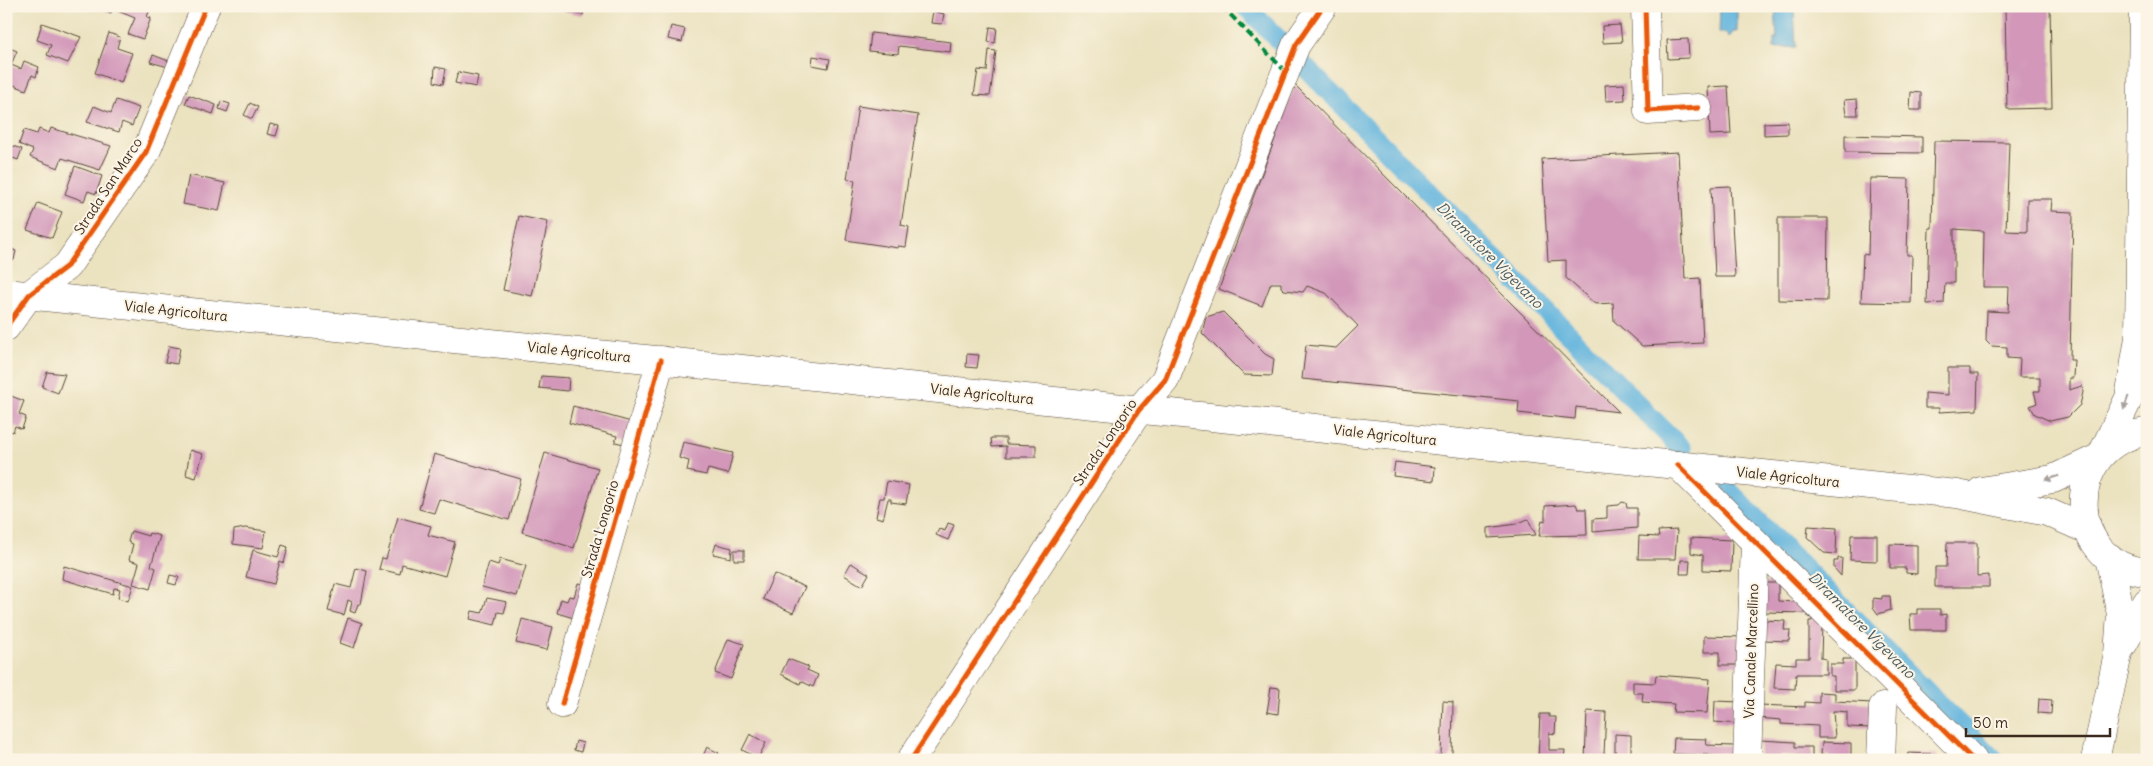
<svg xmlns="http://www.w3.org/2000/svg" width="2153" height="766" font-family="Delius,sans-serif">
	<rect width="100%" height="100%" fill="#fcf5e5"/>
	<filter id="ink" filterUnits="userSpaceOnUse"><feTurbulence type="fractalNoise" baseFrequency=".02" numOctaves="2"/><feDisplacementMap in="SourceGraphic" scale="10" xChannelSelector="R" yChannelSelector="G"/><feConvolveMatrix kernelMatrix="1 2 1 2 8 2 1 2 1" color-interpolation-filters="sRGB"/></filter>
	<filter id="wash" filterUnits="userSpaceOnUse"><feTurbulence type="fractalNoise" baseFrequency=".0096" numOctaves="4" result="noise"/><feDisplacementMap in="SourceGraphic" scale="20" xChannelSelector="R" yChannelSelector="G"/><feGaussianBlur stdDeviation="1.12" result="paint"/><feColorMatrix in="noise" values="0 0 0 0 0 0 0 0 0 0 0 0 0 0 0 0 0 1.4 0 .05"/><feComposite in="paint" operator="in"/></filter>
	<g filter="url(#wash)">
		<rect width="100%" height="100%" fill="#ebe2c0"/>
		<path fill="#62b4dd" stroke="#4e6f7e" d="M1720,6H1737V32H1733L1729,38L1725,33H1719Z
			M1794,9L1796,47L1774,48V39H1777L1775,10Z"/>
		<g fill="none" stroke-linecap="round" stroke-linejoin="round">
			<path stroke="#62b4dd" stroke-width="20" d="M1245,6L1287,48
				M1299,61L1682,449
				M1729,491L1853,618L1995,760"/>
		</g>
		<g id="blocks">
			<path fill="#d297b9" d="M95,6H143L150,9L147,17L151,18L143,39L128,34L135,18L113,9L111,13Z
				M565,6H585L583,15L564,11Z
				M2005,6H2050L2052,108L2007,109Z
				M933,11L944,14L942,24L931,23Z
				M42,23L81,37L68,63L47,55L51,45L37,40Z
				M1620,25L1622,42L1603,43L1602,26Z
				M671,26L685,29L682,42L668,39Z
				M990,27L997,28L995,43L988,42Z
				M109,33L120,37L117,48L132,53L121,83L95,73Z
				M871,33L951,42L950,52L899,46L898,54L869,51Z
				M1688,39L1689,58L1668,59L1667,40Z
				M6,41L9,42L7,47L17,51L11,65L21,69L24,61L39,67L36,77L32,75L26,90L6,82Z
				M989,50L996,51L990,96L974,95L978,70L987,71Z
				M153,55L174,63L172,68L150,62Z
				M813,56L830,59L828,68L812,65Z
				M435,67L446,69L443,84L434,82Z
				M458,72L478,76L476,87L455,83Z
				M1624,84L1625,100L1606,101L1605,85Z
				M1295,85L1619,412L1576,407L1575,419L1518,413L1519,401L1302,379L1306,345L1336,348L1358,326L1326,293L1307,286L1303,292L1284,290L1281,287V283H1271L1262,306L1219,289Z
				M1728,86L1731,134L1710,135L1708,87Z
				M1911,92L1921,93V110H1910Z
				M189,95L216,105L213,114L185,104Z
				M1857,99L1858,115H1846L1844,100Z
				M116,100L139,108L132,126L122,122L119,132L87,122L94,106L111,113Z
				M221,101L230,104L227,112L219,109Z
				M250,103L258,107L252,119L244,115Z
				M858,106L918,115L901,225L909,227L906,247L898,246V248L846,240L855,180L847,179Z
				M1788,122V134L1764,135V123Z
				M270,124L279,126L276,136L267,134Z
				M51,128L111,146L100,170L62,158L58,168L30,157L33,150L19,144L24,130L37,134L39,129L49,133Z
				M1845,135L1922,137V153L1845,152Z
				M1934,141L2009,142L2006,231L2027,232V199H2052L2051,211L2073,212L2070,360H2074L2073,378H2069V390L2082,386L2083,392L2080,405L2068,417L2050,421L2035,414L2030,406L2037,403L2034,391H2040V377H2019L2020,359L2007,358V347L1991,346L1986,341L1987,311L2008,312L2009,287H1983L1984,231L1954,229V283H1945L1944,303L1927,304L1929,228H1932Z
				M6,144L22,149L18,160L13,158L8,172Z
				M1678,152L1685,279L1700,278L1703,343L1642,346L1614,321L1613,303L1595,304L1566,278V260L1548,261L1542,159Z
				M75,166L102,176L96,194L88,191L84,201L65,194Z
				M189,175L225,183L219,211L183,204Z
				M1870,178L1909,179L1907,255H1912L1911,303L1861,302L1863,254L1868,255Z
				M1730,186L1735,277H1715L1711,187Z
				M38,203L62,212L52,238L27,230Z
				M519,216L548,222L532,296L503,290Z
				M1778,218H1828L1827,301L1778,300Z
				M9,248L16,251L14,260L6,258Z
				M1223,312L1265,354L1274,359L1272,376L1244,375L1202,333L1206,317Z
				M169,346L180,348L177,364L165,362Z
				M967,354L979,355L977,368L966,367Z
				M1948,368H1970V374H1978L1977,410L1939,412V408H1925V393L1948,395Z
				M47,372L65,374L58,393L42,387Z
				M541,376L569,378L568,391L539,388Z
				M6,394L24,401L19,414L26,417L22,429L15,426L13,432L6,430Z
				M573,406L635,423L629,445L615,442L617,436L569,423Z
				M991,438H1006V444L1036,445V457H1006V446L992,447Z
				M683,442L733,453L728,474L708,469L706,475L687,471L689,461L679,458Z
				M190,450L203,454L196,478L186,475Z
				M545,453L598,468L574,548L522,532Z
				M434,454L521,479L509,520L439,499L434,513L419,509Z
				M1395,462L1435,467L1434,481L1393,476Z
				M887,481L909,485L906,504L891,502V499H888L883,519L876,517L880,498H884Z
				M1622,502L1626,503L1627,508H1637V528L1593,532V519L1607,518V506L1619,505Z
				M1576,504L1578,509H1586L1587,535L1539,536L1542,520L1545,521V506Z
				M398,517L431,526L428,535L455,542L445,576L402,564L400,574L379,569L382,558L386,559Z
				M1528,519L1536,535L1488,538V528L1516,524Z
				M948,523L954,525L948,540L936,535L939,529L945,531Z
				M1808,526L1837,528L1836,554L1824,553L1807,537Z
				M245,528L266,531L263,548L233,544L234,530Z
				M1677,530L1675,559H1638L1639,536L1659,537L1658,531Z
				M131,531L148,536L149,533L160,536L151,566L156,568L150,589L133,584L139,563L129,560L133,544L128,542Z
				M1851,535H1877V561L1850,560Z
				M1691,538L1732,540L1731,571L1703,570V555L1691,553Z
				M1947,543H1977V576L1989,575V587H1935V567H1946Z
				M716,544L732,548L731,558L713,554Z
				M1890,544L1917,545V574L1906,573V568H1890Z
				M282,545L288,547L284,563L280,561L274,584L246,577L253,550L278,557Z
				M734,550H744V560H734Z
				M1838,558H1842L1841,576L1834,568V561H1838Z
				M500,559L526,566L517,596L482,587L489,562L498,565Z
				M1681,560H1690L1689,574H1680Z
				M851,563L869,574L862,586L844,575Z
				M64,566L133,586L128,601L118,598L120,589L114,588L113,594L62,579Z
				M356,568L367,571L361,604H358L355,613L350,611L352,602L348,600L344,615L328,611L335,584L351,588Z
				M774,574L805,587L793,613L763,599Z
				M170,575L179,577L176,585L168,583Z
				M578,583L587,585L577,619L557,613L561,599L567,601L569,596L574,597Z
				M1763,583H1778V601L1795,602L1805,598L1822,625L1821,658L1826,659V674H1796L1795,689L1774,688L1776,663L1796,664V658H1809V621H1812V618L1808,617V613L1763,612Z
				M1882,596H1890L1891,610L1878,614L1873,607V598L1882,599Z
				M487,598L507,602L504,613L498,612L495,625L470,619L472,611L482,613Z
				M1917,609H1940V615L1946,614V630H1911L1910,614H1917Z
				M348,618L362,623L354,648L340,643Z
				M522,619L553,627L547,650L516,643Z
				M1763,620L1785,621L1784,630H1790L1789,641L1762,640Z
				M1704,636L1743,637L1742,665H1720V652H1704Z
				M728,639L744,644L731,679L715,673Z
				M788,659L809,667L807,670L818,675L813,687L801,681L800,684L781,674Z
				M1843,659H1855V690H1834V676H1830V664H1843Z
				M1656,675L1710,679L1707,713L1673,712L1674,704L1642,702L1643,693H1633V682L1655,683Z
				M1271,687L1280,688L1278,714L1267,712Z
				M1819,692L1835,693V701L1872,703L1871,728L1847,727V712L1838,711H1833L1835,738H1818V726L1781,724V720L1758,718L1759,705L1805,707V702L1819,703Z
				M2039,699L2052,700L2051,714L2038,713Z
				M1443,701L1453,702L1452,756H1450V760H1438V755H1441Z
				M1715,701L1741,702L1740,724L1714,722Z
				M1587,711L1606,712L1604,754L1608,755V760H1585Z
				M1540,714H1549V717H1556L1555,734L1549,733V750H1565L1564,760H1538Z
				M750,734L766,743L758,758L742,750Z
				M1615,734L1631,735V760H1615Z
				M1674,738L1707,739L1706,745L1734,746L1733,760H1720V757L1707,755L1673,754Z
				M1760,740L1795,742V747H1812V760H1795V756L1779,755V760H1759Z
				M576,741L583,743L581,752L574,750Z
				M1822,742L1851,743V760H1830V756L1821,755Z
				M707,747L719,753L716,760H701Z
				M1908,753L1937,754V760H1907Z"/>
		</g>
	</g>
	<g filter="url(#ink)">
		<use href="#blocks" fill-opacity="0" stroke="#554636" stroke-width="1"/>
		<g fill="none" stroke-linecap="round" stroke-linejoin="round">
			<defs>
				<path id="minor" d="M1645,6L1648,111L1698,108
					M6,327L29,295L67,266L146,152L206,6
					M1678,465L1973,760
					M562,704L661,360
					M911,760L1139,410L1165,380L1296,45L1323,6
					M1747,760L1755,543
					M1881,760L1883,707"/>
				<path id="major" d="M6,293L1957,494L2047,512L2088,530
					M2147,432C2062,442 2063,566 2147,572
					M2103,452L2129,398L2139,338L2143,6
					M1981,491L2053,479L2096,459
					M2122,646L2147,602
					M2095,760L2118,654L2121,614L2109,557"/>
			</defs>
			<use href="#minor" stroke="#554636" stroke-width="29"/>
			<use href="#major" stroke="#554636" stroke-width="29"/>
			<use href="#minor" stroke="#fff" stroke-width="28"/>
			<use href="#major" stroke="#fff" stroke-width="28"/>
			<path stroke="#00873e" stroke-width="4" stroke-dasharray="8 4" stroke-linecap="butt" d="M1222,6L1286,72"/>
			<defs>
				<path id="cycleway" d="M1645,6L1648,111L1698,108
					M6,327L29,295L67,266L146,152L206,6
					M1678,465L1973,760
					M562,704L661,360
					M911,760L1139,410L1165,380L1296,45L1323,6"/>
			</defs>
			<use href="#cycleway" stroke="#fcf5e5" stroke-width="8"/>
			<use href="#cycleway" stroke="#e8590c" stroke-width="5"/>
		</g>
		<defs><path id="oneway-solid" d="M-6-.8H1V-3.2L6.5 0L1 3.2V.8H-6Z" transform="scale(1.25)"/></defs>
		<g fill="#a79f9a">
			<use href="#oneway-solid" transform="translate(2126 403) rotate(110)"/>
			<use href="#oneway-solid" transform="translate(2052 478) rotate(163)"/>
		</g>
	</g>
	<g text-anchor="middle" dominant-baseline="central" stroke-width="4" stroke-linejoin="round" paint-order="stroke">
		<g font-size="14" fill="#3b2a1e" stroke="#fcf5e5">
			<text transform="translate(108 186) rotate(-57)">Strada San Marco</text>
			<text transform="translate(176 311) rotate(6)">Viale Agricoltura</text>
			<text transform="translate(579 352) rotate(6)">Viale Agricoltura</text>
			<text transform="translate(982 394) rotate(6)">Viale Agricoltura</text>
			<text transform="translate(1385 435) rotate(6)">Viale Agricoltura</text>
			<text transform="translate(1105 442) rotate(-56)">Strada Longorio</text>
			<text transform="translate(1788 477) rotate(6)">Viale Agricoltura</text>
			<text transform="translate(600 529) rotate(-74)">Strada Longorio</text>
			<text transform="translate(1751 651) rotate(-88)">Via Canale Marcellino</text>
		</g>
		<g font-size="15" font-style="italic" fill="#495a61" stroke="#fcf5e5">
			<text transform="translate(1490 255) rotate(45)">Diramatore Vigevano</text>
			<text transform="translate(1862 625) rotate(45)">Diramatore Vigevano</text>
		</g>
	</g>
	<rect width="2153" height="766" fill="none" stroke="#fcf5e5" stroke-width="25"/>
	<path d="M1966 728v8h144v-8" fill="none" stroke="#3b2a1e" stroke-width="2.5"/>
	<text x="1973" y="728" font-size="15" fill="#3b2a1e" stroke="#fcf5e5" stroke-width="4" paint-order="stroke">50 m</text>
</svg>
